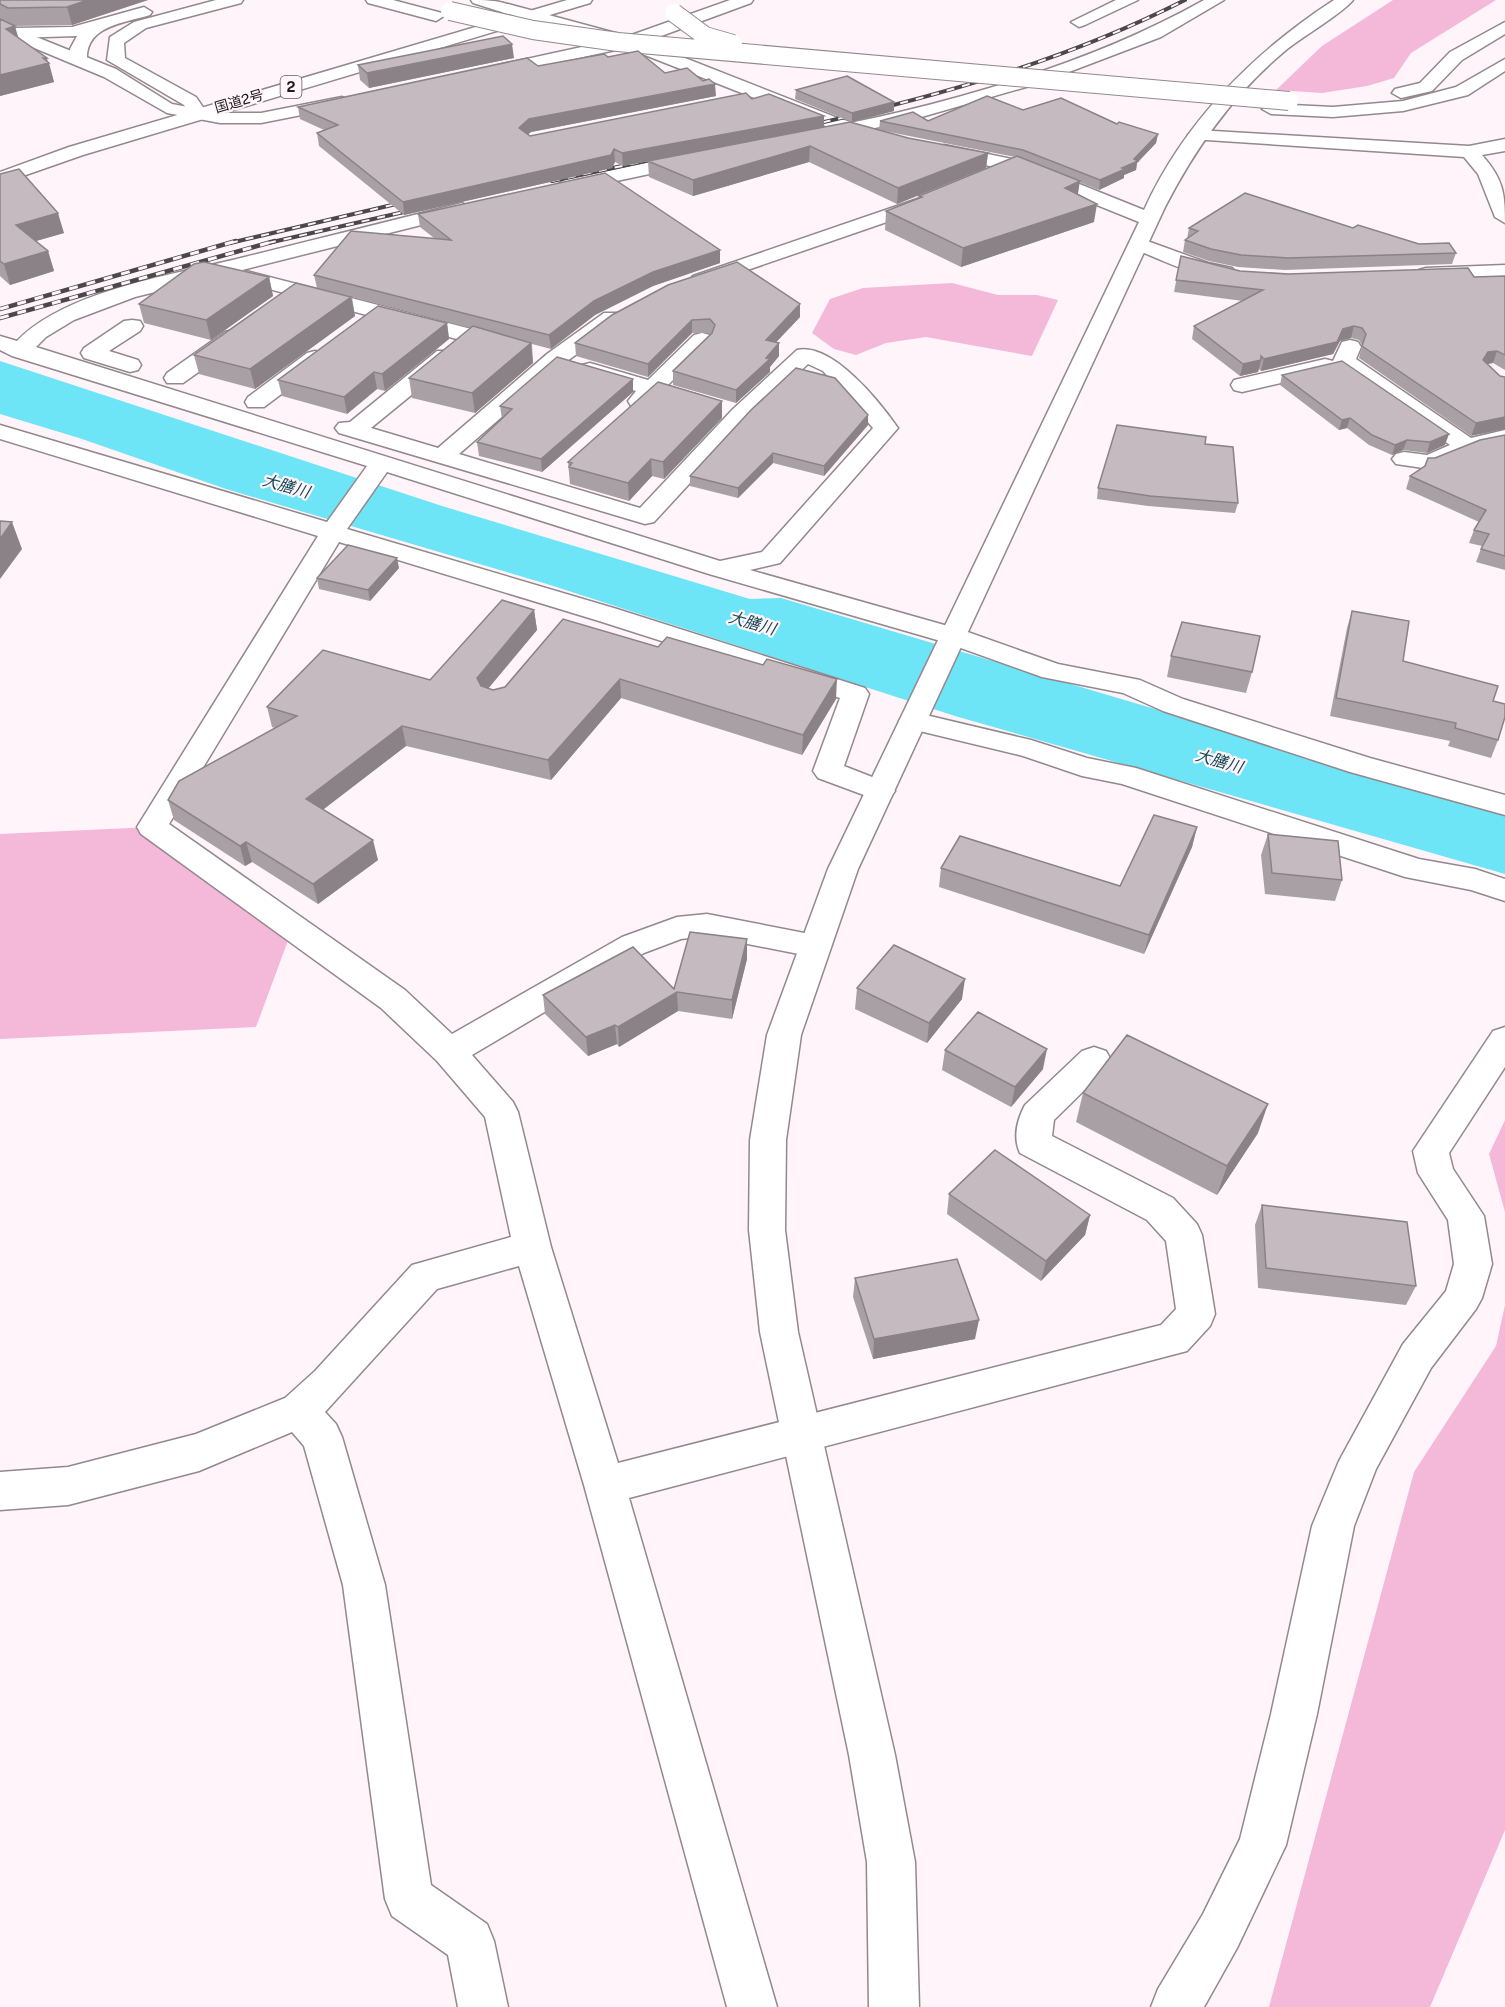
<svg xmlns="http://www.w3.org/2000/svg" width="1505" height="2007" font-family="'Public Sans','Noto Sans JP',sans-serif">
	<rect width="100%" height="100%" fill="#fff4fa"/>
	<path fill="#f4b8d9" d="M1393,0H1496L1411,53L1394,78L1367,86L1322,93L1276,90L1322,46Z
		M952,283L998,295H1037L1058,300L1032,356L926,337L886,343L856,355L834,349L812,333L830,299L863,288Z
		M152,827L293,927L256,1027L0,1039V834Z
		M1505,1120V1212L1489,1154Z
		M1505,1305V1830L1430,2007H1269L1414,1472L1496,1346Z"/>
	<path fill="#6ee4f7" d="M0,361L442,506L750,599L781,598L1505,813V874L955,716L547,584L226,489L79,438L0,414Z"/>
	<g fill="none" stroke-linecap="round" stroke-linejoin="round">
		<defs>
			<path id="minor" d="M471,0C485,0 506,0 516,9L508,14L473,3Z
				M730,0H753L751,3L634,46L490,77L481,72L490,67L623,38Z
				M1116,0H1138L1085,25L1079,27L1071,22Z
				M1204,0H1224L1161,37L1040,83L911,120L821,140L812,135L815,131C843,124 871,119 900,112C1004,87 1110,53 1204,0Z
				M14,28L116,69L172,104L220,113H261L342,97L351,102L342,107L261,123H220L167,113L104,77L8,37L6,33Z
				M1197,130L1469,146L1505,139V151L1482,155C1503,179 1505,192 1505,223L1495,217L1478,174L1464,157L1191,139L1188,135Z
				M694,153L703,159L701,163L565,192L555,186L565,180Z
				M929,195L939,201L936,205L707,284H693L690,280L693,276Z
				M462,203L472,209L469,213L242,270L514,340L517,345L514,350H498L220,276L135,297L74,320L46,337L36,347L720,561L762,552L873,428L823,371L808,364L749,419L654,522L645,524L339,433L335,428L339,423L350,422L437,351H453L456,356L453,361L371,428L438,448L547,354L604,313H620L623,318L620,323L563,364L459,454L640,508L733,409L797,350C832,342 880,402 898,428L780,563L750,570L962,630L1058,664L1140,680L1183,699L1370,758L1505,795V815L1350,772L1163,711L1123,693L1042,677L944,642L709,574L387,472L347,529L617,609L865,688L869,694L844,766L890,784L895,791L890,798L880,801L818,778L813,771L840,698L599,621L339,542L169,824L405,990L452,1034L622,937L677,917L707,914L825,937L830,945L825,953L814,957L707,936L681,939L644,953L472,1055L513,1102L518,1112L551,1247L618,1463L1161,1325L1176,1309L1166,1241L1147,1220L1020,1153C1013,1138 1017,1120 1025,1105L1082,1051L1094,1047L1106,1051L1111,1060L1106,1069L1054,1120L1052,1136L1173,1198L1197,1224L1202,1235L1215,1314L1210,1326L1187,1351L629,1498L777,2007H727L584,1485L519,1266L437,1289L325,1412L336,1424L342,1437L385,1585L431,1885L487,1924L494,1941L508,2007H458L448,1955L392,1916L385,1899L343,1585L304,1446L292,1432L199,1471L68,1505L0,1510V1472L68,1467L196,1434L285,1398L315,1371L412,1265L511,1237L485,1117L437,1061L381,1008L141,834L137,827L318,536L0,439V425L327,522L367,466L12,356L0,350V336L17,341C66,290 177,274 245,257C317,239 390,221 462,203Z
				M1139,238L1208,263L1232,268L1235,272L1232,276C1206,283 1158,258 1132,248L1129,244L1132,240Z
				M1505,265V277L1426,280L1419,278L1416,274L1419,270L1426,268Z
				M132,320L140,321L143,326L140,331L109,351L138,360L141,365L138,370L130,372L84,358L81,353L84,348L124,321Z
				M233,330L241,332L244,337L241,342L183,383H167L164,378L167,373L225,332Z
				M702,333L710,335L713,340L667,386L701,396L704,401L701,406L693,408L656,397L647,406H631L628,401L636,391L582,375L579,370L582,365L590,363L648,380L694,335Z
				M1350,340L1358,342L1361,347L1356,359L1471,438L1505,430V444L1475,451L1430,469L1396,464L1392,459L1396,454L1404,452L1427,455L1450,445L1336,366L1333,361L1342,342Z
				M315,351L323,353L326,358L323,363L264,407H248L245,402L248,397L307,353Z
				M1325,359L1333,361L1336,366L1333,371L1242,392L1234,390L1231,385L1234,380Z
				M913,712L1031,740L1087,758L1136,768L1419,859L1475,869L1505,879V901L1471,890L1405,877L1122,784L1082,776L1023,756L903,727L899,721L903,715Z
				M1505,1027V1067L1449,1153L1453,1169L1484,1216L1492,1264L1482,1298L1476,1309L1431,1368L1376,1469L1354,1526L1317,1714L1286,1845L1237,1948L1204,2007H1151L1158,1989L1203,1914L1240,1839L1271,1714L1312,1526L1339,1461L1403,1344L1446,1291L1454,1264L1448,1220L1418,1173L1413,1151L1493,1031Z"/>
			<path id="tertiary" d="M1334,0H1353C1343,13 1302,37 1286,50C1234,93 1196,147 1165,207L858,869L801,1035L786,1140L785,1230L798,1332L895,1755L915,1862L919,2007H869L867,1862L849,1755L760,1332L749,1230L750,1140L767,1035L828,869L1139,222L1010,170L944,157L935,151L944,145L1022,161L1144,210C1184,122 1254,52 1334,0Z
				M508,4L634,38L835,117L887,134L890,138L881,144L875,142L823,125L622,46L502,12L500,9L502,6Z"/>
			<path id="trunk" d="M567,0H592L590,3L83,155L0,184V172L69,147Z"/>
			<path id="motorway" d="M216,0H243L241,3L146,28L124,43L125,58L196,97L207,113L204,117H192L184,105L107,60L110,37L134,22Z
				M366,0H393L442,13L444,16L436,21L368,3Z
				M144,7L152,12L150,15C124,23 85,26 87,60L78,65L69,60L70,49L77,36L14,38L6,33L14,28L72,27Z
				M1505,22V34L1462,60L1432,91L1401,98L1392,93L1395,89L1420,83L1450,52Z
				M1505,59V71L1468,95L1403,111L1333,117L1271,114L1262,109L1271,104L1333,107L1403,101L1456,87Z"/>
		</defs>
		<use href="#minor" stroke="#92888d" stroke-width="3"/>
		<use href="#tertiary" stroke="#92888d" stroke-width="3"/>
		<use href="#trunk" stroke="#92888d" stroke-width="3"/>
		<use href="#motorway" stroke="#92888d" stroke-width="3"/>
		<use href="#minor" fill="#fff" fill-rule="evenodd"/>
		<use href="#tertiary" fill="#fff" fill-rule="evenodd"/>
		<use href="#trunk" fill="#fff" fill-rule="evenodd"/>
		<use href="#motorway" fill="#fff" fill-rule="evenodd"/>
		<defs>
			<path id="rail-far1" d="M807,126C938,96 1065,61 1185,0
				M552,181L664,157
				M230,243L409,201
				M268,243L417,209"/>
			<path id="rail" d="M0,309L236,241
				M0,318L275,241"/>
		</defs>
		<use href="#rail-far1" stroke="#4c474a" stroke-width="4"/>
		<use href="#rail" stroke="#4c474a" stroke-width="4.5"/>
		<use href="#rail-far1" stroke="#fff4fa" stroke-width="2" stroke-dasharray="8" stroke-linecap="butt"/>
		<use href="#rail" stroke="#fff4fa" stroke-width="3" stroke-dasharray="9" stroke-linecap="butt"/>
		<defs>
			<path id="motorway-bridge" d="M450,11L533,30L618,42L1289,101
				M674,13L705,36L733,44"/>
		</defs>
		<use href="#motorway-bridge" stroke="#92888d" stroke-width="20" stroke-linecap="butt"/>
		<use href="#motorway-bridge" stroke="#fff" stroke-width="18"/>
	</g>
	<path fill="#a9a0a5" d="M0,0H148L72,25L14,26L18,37L48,62L54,82L0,96Z
		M608,57L665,73L716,96L531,132L528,134L530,136L752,99L824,116V128L908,138L988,153L986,168L897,204L809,162L693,196L649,177L648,161L741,144L623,166L615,162L612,168L404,215L319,146L317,133L324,130L300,119L298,107L538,66Z
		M514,58L369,88L360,80L358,65Z
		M796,90L894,102V111L852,122L795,99Z
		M880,121L1117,124L1158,134L1156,143L1137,163L1136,170L1124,175V178L1099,190L1079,182L1078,194L1094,222L961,267L885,230L886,211L919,199V196L1015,157L879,130Z
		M0,174L64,233L36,241L48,251L54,271L10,285L0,276Z
		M418,214L720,263L653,286L595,315L551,349L532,344L533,363L475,413L412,398L409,378L471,328L352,297L355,316L255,389L199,374L194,355L317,288L314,275L434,238L420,227Z
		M1189,228H1353L1456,253L1452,264L1285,270L1238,267L1209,261L1183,252L1185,240L1187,239Z
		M1181,256L1240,271L1288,274L1474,277L1505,276V370L1493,363L1487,364L1500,376L1471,436L1359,358L1362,345L1359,340L1351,338L1340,341L1333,354L1261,371L1259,369L1258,372L1240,376L1192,339L1194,326L1243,301L1174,292Z
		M269,277L273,296L211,340L144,323L139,304Z
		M800,304V317L776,342L779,343V356L770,367V372L736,403L673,385V371L711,334L710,333H692L648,377L576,356L575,343L612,315Z
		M447,323L449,339L385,391L377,389L347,414L282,396L278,380Z
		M1282,375L1445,445L1427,453L1403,450L1392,455L1369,445L1347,428L1339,430L1280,385Z
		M633,392L542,472L479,456L477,442L502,419L500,406Z
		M722,401V418L664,479L652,476L629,501L570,484L568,462Z
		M868,425L824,476L773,463L738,498L690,486V476Z
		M1505,435V570L1476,562L1482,546L1469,543L1474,530L1479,522L1406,489L1410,476L1435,458Z
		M1205,444L1238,503L1235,513L1148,506L1097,499L1098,488Z
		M399,568L370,601L319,589L317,578Z
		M534,610L537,630L488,689L493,690L658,647L836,699L802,755L621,698L551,780L406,746L323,809L378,860L318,904L252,862L245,866L174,820L168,800L275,728L272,727L267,707L430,680Z
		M1352,611L1403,661L1493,701L1498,740L1491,758L1448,746L1450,741L1330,716L1347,628Z
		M1171,656L1252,672L1246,693L1167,677Z
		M1197,827L1192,847L1144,954L939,887L941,868L1120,886Z
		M1268,834L1342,880L1335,901L1265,894L1261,855Z
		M747,959L732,1019L678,1011L619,1047L617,1044L588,1056L545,1014L543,995L674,989Z
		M857,988L962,999L927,1043L855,1009Z
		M945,1050L1043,1069L1011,1107L942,1070Z
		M1083,1093L1258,1133L1217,1195L1076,1122Z
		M949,1194L1090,1215L1085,1235L1041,1281L947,1214Z
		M1262,1205L1416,1286L1406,1305L1258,1288L1255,1225Z
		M855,1278L975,1339L873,1359L853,1297Z"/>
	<path fill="#8a8286" d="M88,0H148L72,25L67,7Z
		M15,26L20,44L6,29Z
		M512,44L514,58L369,88L367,73Z
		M43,58H47L48,63H49L54,82L0,96V75Z
		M715,84L716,96L531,132L520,141L519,128L529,119Z
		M894,102V111L852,122V113Z
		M824,116V128L623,166L622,153Z
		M1158,134L1156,143L1137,163L1136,170L1124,175V178L1099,190L1100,180L1134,159Z
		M810,146L809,162L693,196V180Z
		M614,149L615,162L612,168L404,215L403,202Z
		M988,153L986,168L897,204L898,188Z
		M1080,181L1077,199L1065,188Z
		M1097,204L1094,222L961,267L963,248Z
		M58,213L64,233L22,245L16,225Z
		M720,250V263L653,286L595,315L551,349L549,335L594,301L653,272Z
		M48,251L54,271L10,285L4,264Z
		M269,277L273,296L211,340L206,320Z
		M351,297L355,316L255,389L250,369Z
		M800,304V317L766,353V340Z
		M692,320V333L648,377V364Z
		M447,323L449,339L385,391L382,374Z
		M1354,326L1351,338L1340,341L1333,354L1261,371L1264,359Z
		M531,343L533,363L475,413L472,393Z
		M779,343V356L770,367V372L736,403V390Z
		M1497,351L1493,363L1483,365V360L1488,352Z
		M1261,360L1258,372L1240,376L1243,364Z
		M374,372L377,389L347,414L344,397Z
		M633,379V392L542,472L541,459Z
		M722,401V418L664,479L663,462Z
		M868,415V425L824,476V466Z
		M1505,417V429L1471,436L1476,423Z
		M1350,418L1347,428L1339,430L1342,420Z
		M1449,434L1445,445L1427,453L1430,442Z
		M1407,440L1403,450L1392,455L1395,445Z
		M773,453V463L738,498V488Z
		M651,459L652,476L629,501L628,483Z
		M12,522L22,549L0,579V539Z
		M397,558L399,568L370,601L368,590Z
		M534,610L537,630L480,698L477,678Z
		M620,679L621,698L551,780L548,760Z
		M837,679L836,699L802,755L803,735Z
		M402,726L406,746L311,819L306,799Z
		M1197,827L1192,847L1144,954L1149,935Z
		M373,840L378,860L318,904L313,884Z
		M246,842L252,862L245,866L240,846Z
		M747,939V959L732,1019V1000Z
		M965,979L962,999L927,1043L929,1023Z
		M677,992L678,1011L619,1047L618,1027Z
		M615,1025L617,1044L588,1056L586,1037Z
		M1047,1049L1043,1069L1011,1107L1015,1087Z
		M1268,1104L1258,1133L1217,1195L1227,1166Z
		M1090,1215L1085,1235L1041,1281L1046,1261Z
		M979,1320L975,1339L873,1359L874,1339Z"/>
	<path fill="#c5bac0" stroke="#8a8286" stroke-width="1.5" d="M0,0H88L67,7L8,8L0,4Z
		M0,19L15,26L6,29L47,58H43L49,63L0,75Z
		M503,36L512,44L367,73L358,65Z
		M638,51L665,73L687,68L703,81L709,79L715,84L529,119L519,128L530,136L746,93L752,99L769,94L824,116L622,153L614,149L611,155L403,202L317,133L338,125L298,107L527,58L538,66L604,54L608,57Z
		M847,76L894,102L852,113L796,90Z
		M987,96L1023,110L1061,98L1117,124L1119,122L1158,134L1134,159L1138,161L1122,168L1125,169L1100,180L1023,150L880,121L913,112L928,121Z
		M850,122L908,138L988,153L898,188L810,146L693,180L648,161Z
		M1017,156L1080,181L1065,188L1097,204L963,248L886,211L922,197L919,196Z
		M19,169L58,213L16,225L48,251L4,264L0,261V174Z
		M605,173L720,250L653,272L594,301L549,335L314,275L351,231L451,240L418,214Z
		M1245,193L1353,228L1358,225L1419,244L1449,243L1456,253L1288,258L1241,255L1211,249L1185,240L1198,231L1189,228Z
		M1181,256L1240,271L1288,274L1468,268L1474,277L1505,276V355L1497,351L1488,352L1483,360L1500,376L1505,377V417L1476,423L1362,346L1366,334L1362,328L1354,326L1343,329L1337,342L1264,359L1261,356V360L1243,364L1194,326L1263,290L1176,280Z
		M204,262L269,277L206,320L139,304L194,264Z
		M737,262L800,304L766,340L779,343L766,358L770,359L736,390L673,371L712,333L715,325L710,319L692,320L648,364L575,343L612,315L668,285Z
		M296,283L351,297L250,369L194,355Z
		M378,306L447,323L382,374L374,372L344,397L278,380Z
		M473,326L531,343L472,393L409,378Z
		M557,357L633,379L541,459L477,442L512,409L500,406Z
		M1342,361L1449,434L1430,442L1407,440L1395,445L1372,435L1350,418L1342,420L1282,375Z
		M796,368L835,378L868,415L824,466L773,453L738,488L690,476L751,410Z
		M658,382L722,401L663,462L651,459L628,483L569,467L572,463L568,462Z
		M1117,425L1206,437L1205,444L1233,447L1238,503L1150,496L1098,488Z
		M1505,435V556L1481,549L1489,534L1474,530L1486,510L1410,476L1425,466L1428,458H1435L1480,440Z
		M0,521L12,522L0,539Z
		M348,545L397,558L368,590L317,578Z
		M502,600L534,610L477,678L481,686L493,690L505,687L563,619L658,647L667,637L763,665L767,659L837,679L803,735L620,679L548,760L402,726L306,799L373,840L313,884L246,842L240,846L168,800L179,781L297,716L267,707L323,650L430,680Z
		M1352,611L1409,621L1403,661L1498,686L1493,701L1505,704V717L1498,740L1455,728L1456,723L1336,698Z
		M1182,622L1260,636L1252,672L1171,656Z
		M1154,815L1197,827L1149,935L941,868L960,836L1120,886Z
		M1268,834L1338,841L1342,880L1272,873Z
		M690,932L747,939L732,1000L677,992L618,1027L615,1025L586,1037L543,995L633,947L674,989Z
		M894,945L965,979L929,1023L857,988Z
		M978,1012L1047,1049L1015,1087L945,1050Z
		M1127,1035L1268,1104L1227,1166L1083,1093Z
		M995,1150L1090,1215L1046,1261L949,1194Z
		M1262,1205L1407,1222L1416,1286L1266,1268Z
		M957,1259L979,1320L874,1339L855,1278Z"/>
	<g text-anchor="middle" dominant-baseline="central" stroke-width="4.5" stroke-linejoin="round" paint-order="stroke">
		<rect fill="#fff4fa" stroke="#625b5f" stroke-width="1.5" x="280.5" y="76" width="21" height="22" rx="4.5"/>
		<g font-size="14" font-weight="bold" fill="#1e1a1c">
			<text x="291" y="87">2</text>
		</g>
		<g font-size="14" fill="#1e1a1c" stroke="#fff4fa">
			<text transform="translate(239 101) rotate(-16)">国道2号</text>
		</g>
		<g font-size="16" font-style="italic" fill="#154a52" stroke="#fff4fa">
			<text transform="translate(286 486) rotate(16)">大膳川</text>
			<text transform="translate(752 623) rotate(16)">大膳川</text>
			<text transform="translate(1219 761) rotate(16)">大膳川</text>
		</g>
	</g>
</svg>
